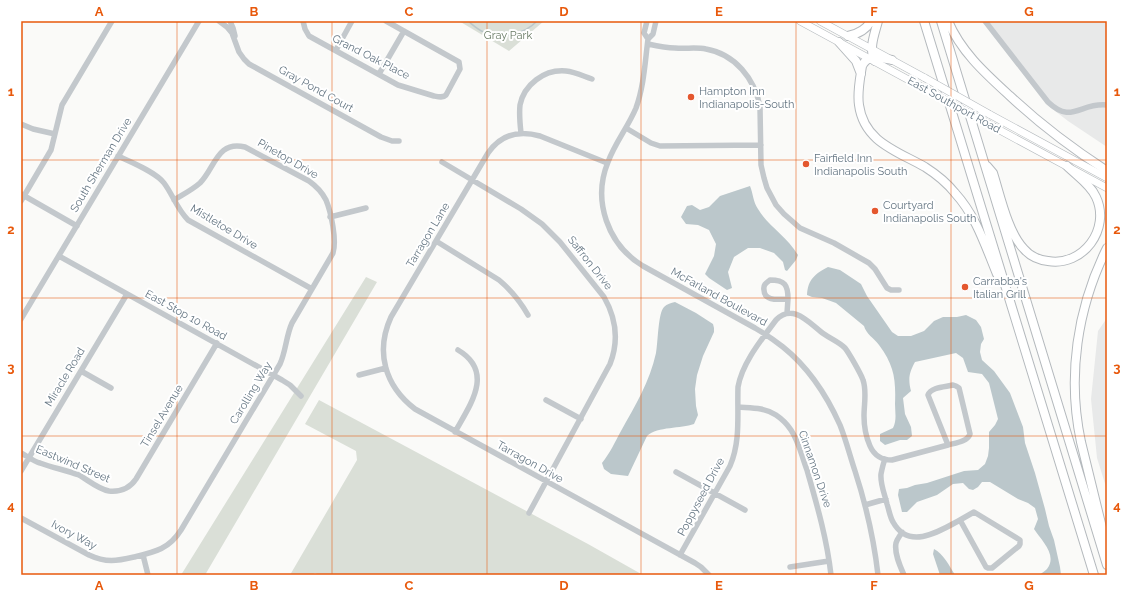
<svg xmlns="http://www.w3.org/2000/svg" width="1128" height="596" font-family="Raleway,sans-serif">
	<rect width="100%" height="100%" fill="#fafaf8"/>
	<path fill="#e8e9e9" d="M982,21H1107V147L1068,121L1046,104Z
		M1107,318V490L1097,458L1091,399L1098,331Z"/>
	<path fill="#dadfd7" d="M459,21H544L509,51Z
		M366,277L377,282L205,575H181Z
		M319,400L588,544L643,575H319L315,573L312,575H290L357,460L356,451L305,424Z"/>
	<path fill="#bbc7cb" d="M750,186C753,193 753,202 758,209C768,226 787,236 798,255L796,260L787,271L785,270L783,262L774,253L760,248H748L734,257L728,272L732,288L727,290L709,278L705,274L714,256L716,244L709,230L698,225L686,224L681,217L687,206L692,205L700,210L709,207L720,196Z
		M828,267L840,270L861,284L867,296L892,332L898,336H911L924,331L934,321L943,317H957L966,315L976,320L981,327L984,339L981,344L980,352L982,360L994,371L1010,393L1023,427L1025,443L1035,473L1045,509L1049,526L1054,540L1060,567L1061,575H1039C1042,573 1045,571 1047,569C1058,555 1041,540 1034,529L1038,519L1035,508L1028,503L1018,499L990,482H982L978,487L973,490L969,489L963,483L953,484L937,495L917,502L907,512H902L898,495L899,489L907,488L915,485L927,483L964,471L978,470L985,464L988,456L989,448V432L995,425L998,419L989,383L982,374L968,372L963,358L956,353L915,362C909,373 908,379 911,391L903,398L905,414L911,427L912,436L907,440H900L885,445L880,441V434L893,428C897,420 895,412 895,404C896,379 894,365 879,345C874,338 866,334 864,326L836,303L822,298L812,297L807,295C808,279 815,274 828,267Z
		M675,302L696,313L713,324L714,328V332L703,356L697,375L695,389L696,406L698,415L694,424C681,429 658,426 647,436L628,476L611,474L604,469L602,463C610,453 615,442 621,431C635,406 650,381 656,353C658,343 658,313 664,307C667,304 671,303 675,302Z
		M934,549C943,553 950,567 955,575H940L933,554Z"/>
	<g fill="none" stroke-linecap="round" stroke-linejoin="round">
		<path stroke="#bbc7cb" stroke-width="1.5" d="M468,21C473,25 478,30 484,32C500,40 525,34 537,21"/>
		<defs>
			<path id="major" d="M800,21L929,91
				M820,21L925,78
				M989,114L1107,178
				M994,127L1107,188"/>
			<path id="highway" d="M924,21L1094,575
				M941,21L1107,565
				M948,21C961,52 986,74 1010,96C1040,124 1073,149 1107,171
				M848,36C858,34 866,30 871,21
				M839,42L856,61L861,74
				M892,60C881,58 868,53 862,66C860,79 857,92 859,105C864,142 897,151 925,167C936,174 947,183 955,193C976,216 985,245 997,274
				M875,61C868,49 875,33 878,21
				M987,166L993,173C1000,195 1008,233 1024,249C1030,256 1039,260 1048,261C1083,267 1111,229 1096,197C1090,184 1077,176 1067,166
				M1107,248C1077,308 1067,377 1081,442L1107,548"/>
		</defs>
		<use href="#major" stroke="#b5babe" stroke-width="8"/>
		<use href="#highway" stroke="#b4b9bd" stroke-width="10"/>
		<path stroke="#c3c8cc" stroke-width="5.5" d="M219,21L227,27L232,33L239,52L244,59L249,64L381,137L392,141H399
			M230,21L233,28L235,36
			M303,21L305,29L309,36L398,85L434,96C439,97 443,98 446,95L460,69L459,62L386,21
			M647,21L644,33L648,39
			M656,21L653,34L648,39C645,62 644,86 636,108C628,127 615,143 608,162C592,201 608,245 643,266L755,328C765,334 774,340 783,347C808,367 827,396 840,425C846,440 850,456 855,471C866,505 874,540 878,575
			M985,21L1048,102C1072,125 1080,102 1107,105
			M648,44C657,46 666,48 675,48C686,49 696,47 706,49C735,54 755,79 760,107L761,165L764,178L767,188L776,205L784,214L800,228L834,243L869,263L875,269L887,288L891,290H899
			M336,50L352,21
			M379,74L404,31
			M21,124L33,129L55,134
			M626,128L651,143L660,146L761,145
			M521,133C520,124 519,114 520,105C524,85 544,69 566,71C575,72 583,76 592,79
			M118,156C131,162 156,172 164,183C173,195 177,209 188,220L312,289
			M442,162L521,209L542,224L560,242L604,297C616,318 619,341 610,364L529,513
			M607,163L540,136C519,130 501,134 488,153L391,317C375,352 385,386 415,409L695,563L701,567L709,575
			M21,194L77,226
			M21,201L51,150L62,105L112,21
			M330,217L366,208
			M436,241L499,280C511,290 520,301 528,315
			M59,256L282,380L290,385L301,396
			M770,280C785,280 788,285 788,299C780,299 764,302 764,290C763,285 766,283 770,280Z
			M787,313L788,299
			M21,319L199,21
			M81,371L111,388
			M359,375L386,368
			M953,385L956,386L959,388L970,434C967,442 955,443 948,445L928,395C931,387 945,387 953,385Z
			M546,400L581,419
			M738,407C751,408 764,407 776,415C782,419 787,424 791,430C799,442 802,457 807,470C817,505 827,539 831,575
			M455,432C470,405 495,372 458,350
			M21,453C27,456 33,461 40,463C53,468 66,470 79,475C88,480 98,489 109,491C120,492 130,488 136,479L217,343
			M885,459C883,464 882,469 881,474C880,484 885,495 887,504C889,510 890,517 893,522C909,551 940,531 960,520
			M21,471L127,294
			M676,472L745,510
			M865,505L886,499
			M974,512L1020,540V544L1019,546L992,568H988L986,567L960,520Z
			M21,518L89,555C106,563 117,561 134,557C155,552 169,549 181,530L280,364C286,351 286,336 292,323L333,253C337,240 331,212 326,200C322,192 316,186 309,181L245,147C217,140 215,168 200,183C192,190 182,195 174,200
			M902,532C900,536 897,539 896,543C894,553 900,566 904,575
			M143,555L148,575
			M680,555L730,466C741,441 737,413 738,387C742,363 762,339 776,320C793,302 810,324 824,334C831,339 839,342 845,348C849,353 861,374 863,380C867,391 864,404 864,416C864,426 866,437 870,446C874,455 882,460 892,460L948,445
			M790,567L829,561"/>
		<use href="#major" stroke="#fff" stroke-width="7"/>
		<use href="#highway" stroke="#fff" stroke-width="8"/>
		<defs>
			<path id="major-bridge" d="M925,78L989,114
				M929,91L994,127"/>
		</defs>
		<use href="#major-bridge" stroke="#b5babe" stroke-width="8" stroke-linecap="butt"/>
		<use href="#major-bridge" stroke="#fff" stroke-width="7"/>
	</g>
	<path fill="none" stroke="#e8590c" stroke-width="1" stroke-opacity="0.55" d="M177,21V575M332,21V575M487,21V575M641,21V575M796,21V575M951,21V575M21,160H1107M21,298H1107M21,436H1107"/>
	<g fill="#e4572e" stroke="#fff" stroke-width="1.5">
		<circle cx="691" cy="97" r="4"/>
		<circle cx="806" cy="164" r="4"/>
		<circle cx="875" cy="211" r="4"/>
		<circle cx="965" cy="287" r="4"/>
	</g>
	<g text-anchor="middle" dominant-baseline="central" stroke-width="4" stroke-linejoin="round" paint-order="stroke">
		<g font-size="11" fill="#687a64" stroke="#fff">
			<text x="508" y="35">Gray Park</text>
		</g>
		<g font-size="11" fill="#657683" stroke="#fff">
			<text transform="translate(371 57) rotate(27)">Grand Oak Place</text>
			<text transform="translate(316 89) rotate(29)">Gray Pond Court</text>
			<text transform="translate(954 105) rotate(29)">East Southport Road</text>
			<text transform="translate(288 159) rotate(30)">Pinetop Drive</text>
			<text transform="translate(101 165) rotate(-59)">South Sherman Drive</text>
			<text transform="translate(224 227) rotate(31)">Mistletoe Drive</text>
			<text transform="translate(428 235) rotate(-59)">Tarragon Lane</text>
			<text transform="translate(590 263) rotate(52)">Saffron Drive</text>
			<text transform="translate(719 297) rotate(29)">McFarland Boulevard</text>
			<text transform="translate(186 315) rotate(29)">East Stop 10 Road</text>
			<text transform="translate(65 377) rotate(-59)">Miracle Road</text>
			<text transform="translate(251 393) rotate(-59)">Carolling Way</text>
			<text transform="translate(162 416) rotate(-59)">Tinsel Avenue</text>
			<text transform="translate(530 462) rotate(29)">Tarragon Drive</text>
			<text transform="translate(73 464) rotate(23)">Eastwind Street</text>
			<text transform="translate(815 469) rotate(71)">Cinnamon Drive</text>
			<text transform="translate(701 497) rotate(-62)">Poppyseed Drive</text>
			<text transform="translate(74 535) rotate(28)">Ivory Way</text>
		</g>
		<g font-size="11" fill="#657683" stroke="#fff" text-anchor="start">
			<text x="699" y="91">Hampton Inn<tspan x="699" dy="13">Indianapolis-South</tspan></text>
			<text x="814" y="158">Fairfield Inn<tspan x="814" dy="13">Indianapolis South</tspan></text>
			<text x="883" y="205">Courtyard<tspan x="883" dy="13">Indianapolis South</tspan></text>
			<text x="973" y="281">Carrabba's<tspan x="973" dy="13">Italian Grill</tspan></text>
		</g>
	</g>
	<rect width="1128" height="596" fill="none" stroke="#ffffff" stroke-width="44"/>
	<rect x="22" y="22" width="1084" height="552" fill="none" stroke="#e8590c" stroke-width="1.5"/>
	<g font-size="13" text-anchor="middle" font-weight="bold" fill="#e8590c">
		<text x="99" y="16">A</text>
		<text x="254" y="16">B</text>
		<text x="409" y="16">C</text>
		<text x="564" y="16">D</text>
		<text x="719" y="16">E</text>
		<text x="874" y="16">F</text>
		<text x="1029" y="16">G</text>
		<text x="11" y="96">1</text>
		<text x="1117" y="96">1</text>
		<text x="11" y="234">2</text>
		<text x="1117" y="234">2</text>
		<text x="11" y="372">3</text>
		<text x="1117" y="372">3</text>
		<text x="11" y="510">4</text>
		<text x="1117" y="510">4</text>
		<text x="99" y="590">A</text>
		<text x="254" y="590">B</text>
		<text x="409" y="590">C</text>
		<text x="564" y="590">D</text>
		<text x="719" y="590">E</text>
		<text x="874" y="590">F</text>
		<text x="1029" y="590">G</text>
	</g>
</svg>
